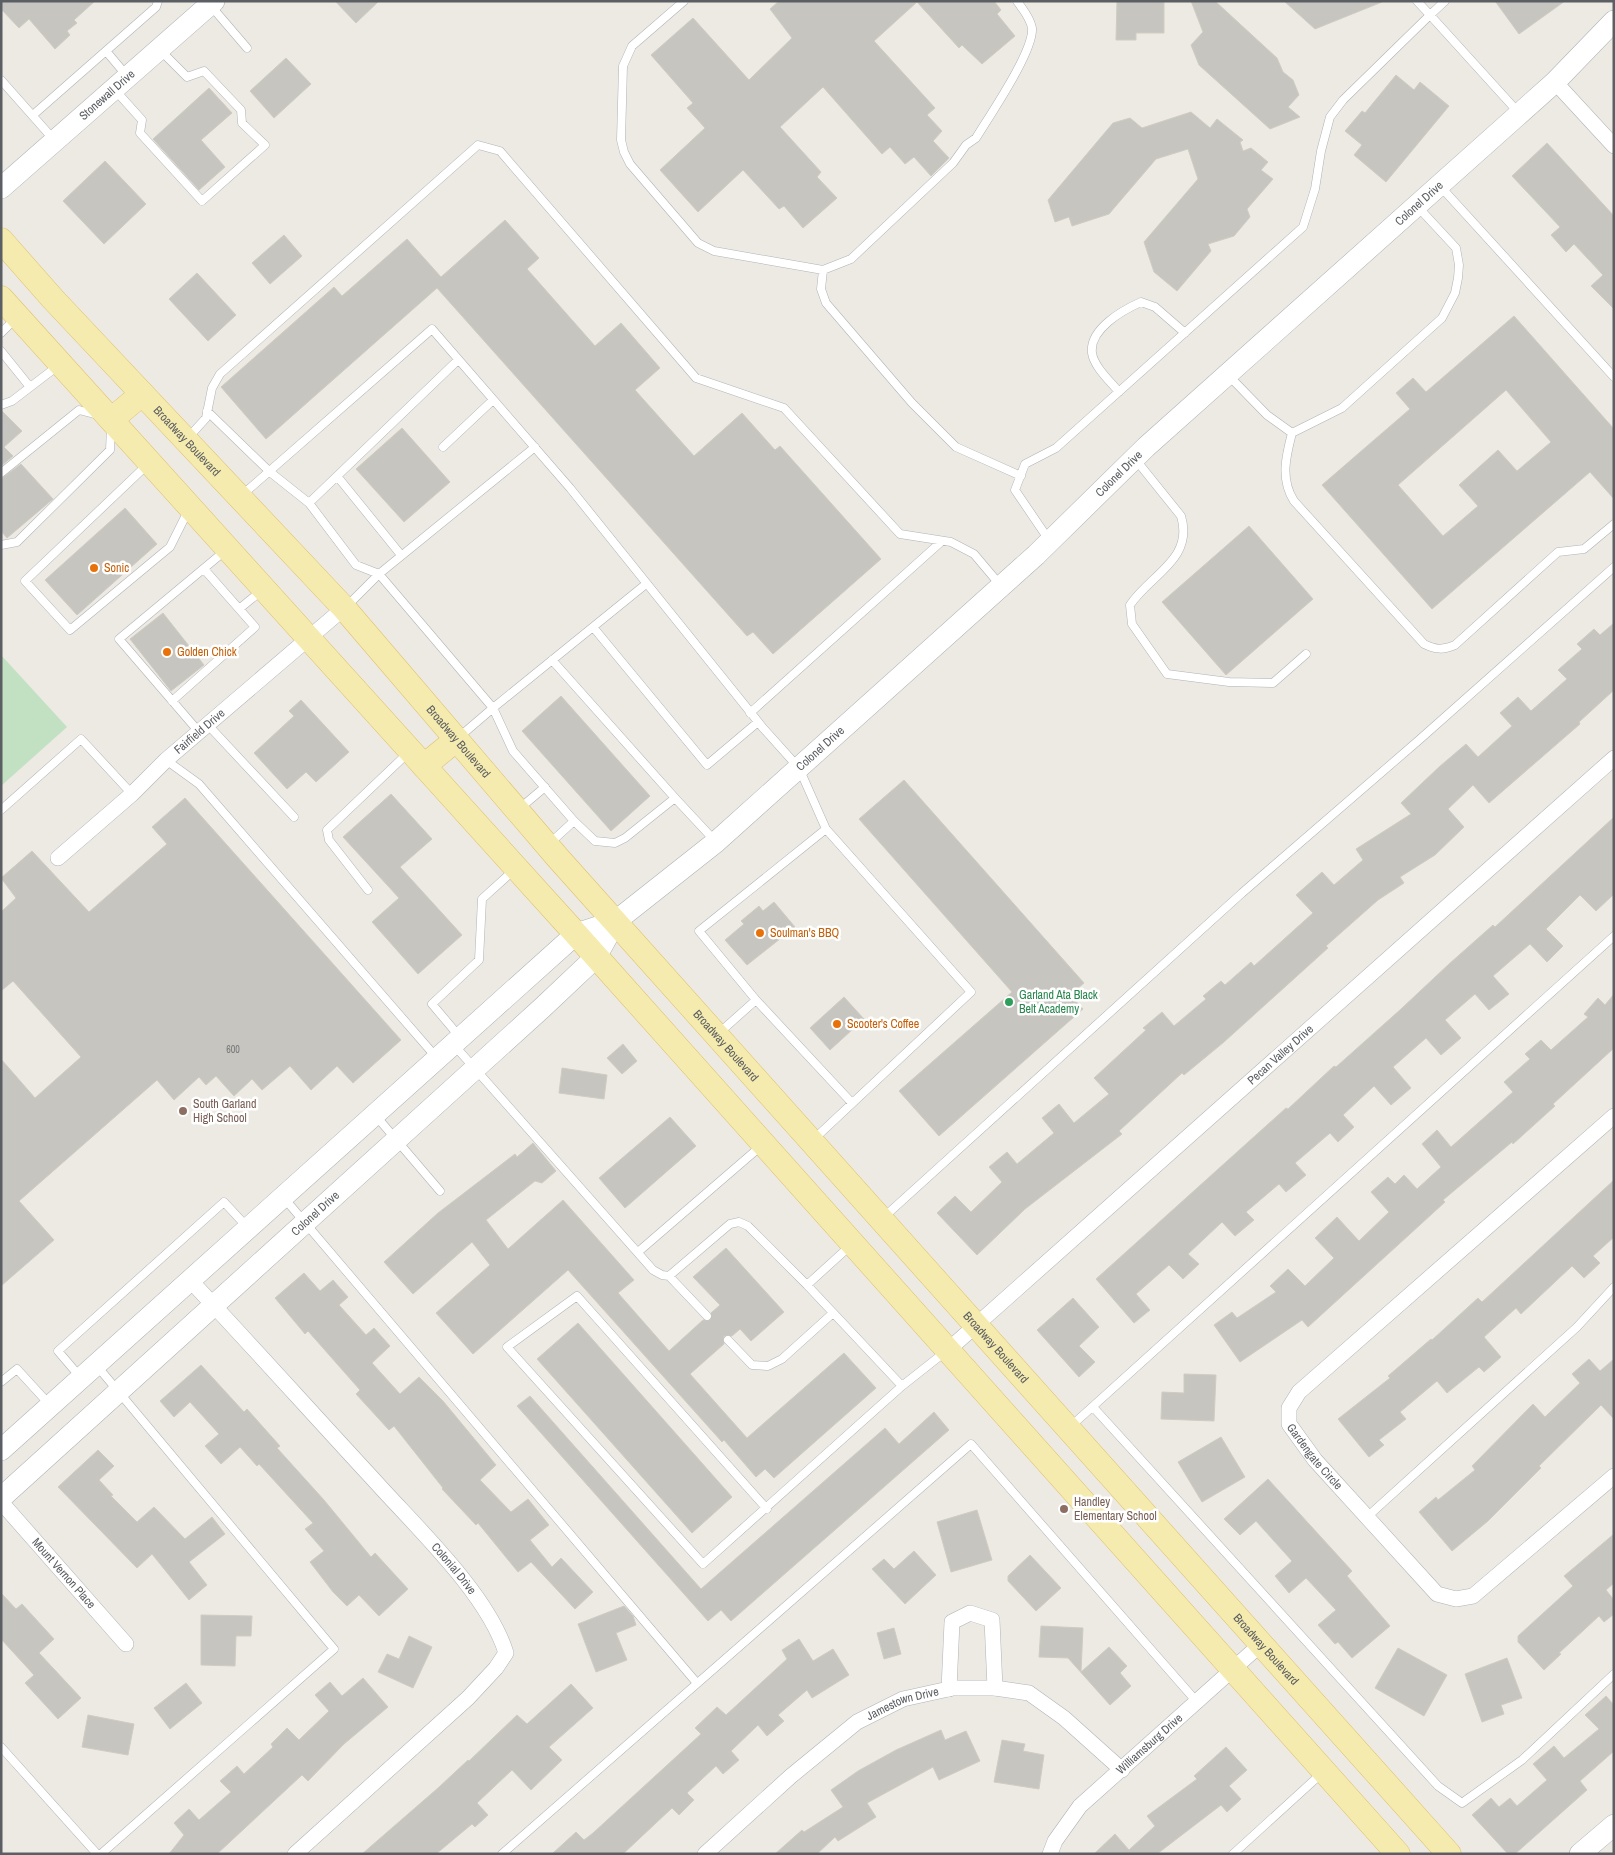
<svg xmlns="http://www.w3.org/2000/svg" width="1615" height="1855" font-family="'Archivo Narrow',sans-serif">
	<rect width="100%" height="100%" fill="#eceae3"/>
	<path fill="#c2e1c3" d="M1,655L67,727L1,786Z"/>
	<path fill="#c7c5c0" stroke="#d0ccc2" fill-rule="evenodd" d="M1,1H95L74,20L77,23L67,31L70,35L55,49L29,19L19,28L1,9Z
		M335,1H379L356,23Z
		M779,1H994L1001,10L997,14L1015,36L982,64L962,45L959,48L917,2L874,41L935,108L927,115L942,131L933,141L949,158L931,176L914,157L905,164L890,147L882,154L823,87L780,127L821,172L817,177L837,198L803,228L784,206L779,209L743,170L698,212L660,170L705,128L687,108L693,103L651,55L693,18L749,80L792,38L770,9Z
		M1117,1H1164V33H1136V40H1116Z
		M1191,1H1215L1277,58L1283,72L1293,80L1299,95L1288,107L1300,117L1270,129L1199,65L1191,45L1203,32Z
		M1284,1H1382V2L1315,29Z
		M1495,1H1565L1519,34Z
		M286,58L311,84L274,118L250,91Z
		M1396,75L1414,90L1420,82L1449,106L1386,182L1354,155L1362,145L1345,131L1362,111L1365,113Z
		M209,88L232,113L201,140L225,167L199,190L153,139Z
		M1191,112L1210,128L1217,119L1243,140L1240,142L1243,151L1251,148L1268,162L1261,170L1273,179L1247,209L1250,217L1234,236L1208,244L1211,251L1177,291L1154,272L1144,242L1198,179L1188,149L1156,159L1109,214L1072,226L1069,217L1055,222L1048,200L1113,123L1130,118L1142,128Z
		M1547,143L1614,216V309L1591,286L1603,275L1574,244L1566,252L1551,235L1560,227L1512,176Z
		M105,161L146,204L104,244L63,201Z
		M505,220L539,258L527,269L595,346L621,323L660,368L635,390L694,456L742,413L775,450L780,446L881,559L773,654L753,632L747,636L437,288L266,439L221,387L334,287L342,296L407,239L441,277Z
		M284,235L302,256L270,284L252,263Z
		M197,273L236,315L208,341L169,299Z
		M1514,316L1614,429V499L1590,472L1432,609L1322,485L1410,409L1396,393L1413,378L1426,392ZM1506,390L1551,442L1517,471L1498,450L1459,485L1478,506L1443,536L1398,485Z
		M1,410L22,431L4,447L13,456L1,466Z
		M402,428L450,482L404,522L356,469Z
		M21,464L53,499L7,538L1,531V479Z
		M125,508L157,544L77,615L45,580Z
		M1249,526L1313,599L1226,675L1162,602Z
		M163,613L204,665L171,691L130,639Z
		M1614,623V690L1579,722L1580,724L1489,803L1473,785L1448,809L1464,827L1435,855L1400,877L1404,883L1378,900L1326,946L1328,948L1224,1042L1184,1075L1182,1073L1119,1131L1122,1134L1025,1209L977,1255L937,1213L955,1196L971,1212L1002,1182L989,1167L1007,1152L1017,1164L1054,1133L1042,1118L1059,1104L1074,1123L1109,1094L1094,1078L1146,1030L1143,1028L1162,1012L1174,1026L1206,999L1203,996L1221,981L1225,985L1251,962L1254,966L1313,913L1296,895L1322,872L1334,885L1363,860L1356,849L1411,814L1401,803L1439,767L1466,744L1478,757L1512,726L1500,713L1518,697L1531,711L1567,679L1558,670L1582,649L1577,644L1594,629L1600,635Z
		M561,696L650,796L611,831L522,731Z
		M301,700L349,752L316,782L306,772L287,789L254,753L294,716L289,711Z
		M904,780L1084,983L1070,995L1083,1009L939,1136L899,1091L1012,992L859,819Z
		M391,794L432,839L400,867L462,935L418,974L372,922L399,898L343,837Z
		M185,798L401,1040L353,1083L337,1066L311,1090L290,1066L262,1090L252,1079L234,1096L216,1076L206,1085L199,1077L174,1100L157,1080L19,1201L54,1240L1,1286V1059L35,1098L81,1057L13,981L1,991V912L16,898L1,878L32,851L89,912L167,844L152,827Z
		M1614,817V894L1596,911L1580,895L1546,929L1563,946L1547,962L1530,944L1493,976L1509,994L1489,1010L1475,994L1445,1020L1461,1038L1441,1055L1426,1038L1393,1067L1411,1088L1391,1105L1374,1086L1343,1115L1354,1127L1338,1142L1330,1133L1295,1163L1306,1175L1286,1192L1279,1184L1246,1212L1254,1220L1235,1236L1222,1222L1188,1254L1199,1264L1183,1279L1169,1265L1136,1294L1150,1310L1134,1323L1096,1279L1286,1108L1288,1109L1334,1066L1336,1067L1401,1009L1449,964L1493,925L1495,927Z
		M774,902L795,927L747,965L725,940L744,924L741,921L759,906L763,911Z
		M1614,994V1048L1553,1104L1555,1106L1513,1144L1512,1142L1443,1200L1445,1202L1410,1234L1308,1327L1302,1320L1240,1362L1214,1325L1232,1312L1237,1318L1276,1292L1270,1286L1288,1269L1305,1286L1334,1258L1315,1238L1337,1217L1359,1241L1389,1212L1371,1192L1388,1177L1395,1184L1404,1175L1417,1189L1441,1167L1422,1144L1437,1130L1451,1147L1513,1092L1504,1082L1530,1059L1525,1054L1541,1040L1551,1050L1588,1017L1584,1014L1598,998L1605,1005Z
		M844,997L864,1019L830,1050L810,1028Z
		M623,1044L637,1061L622,1074L607,1058Z
		M562,1068L607,1075L604,1099L559,1093Z
		M670,1117L696,1146L625,1208L599,1178Z
		M533,1143L556,1171L542,1183L535,1181L486,1220L508,1249L563,1200L634,1280L618,1293L669,1351L703,1320H710L711,1313L720,1305L693,1277L726,1248L784,1312L751,1341L740,1329L732,1336H724V1344L690,1374L747,1438L844,1353L876,1388L774,1478L765,1469L756,1477L724,1440L722,1442L568,1270L473,1354L436,1313L490,1265L472,1242L413,1294L384,1262L438,1213L515,1154L517,1157Z
		M1614,1180V1237L1593,1256L1600,1263L1584,1278L1572,1266L1521,1314L1516,1308L1484,1337L1501,1357L1484,1372L1479,1367L1447,1393L1437,1381L1400,1412L1406,1419L1379,1440L1384,1445L1369,1457L1338,1419L1390,1378L1388,1376L1431,1339L1432,1340L1478,1298L1482,1302Z
		M304,1273L320,1291L333,1280L348,1297L339,1305L366,1335L374,1328L390,1346L372,1363L400,1394L419,1377L443,1401L496,1465L480,1480L511,1512L528,1499L549,1525L530,1540L552,1567L561,1558L593,1592L575,1609L531,1562L518,1572L478,1523L476,1525L442,1489L443,1488L394,1426L389,1430L356,1394L360,1390L308,1331L305,1334L275,1298Z
		M1073,1298L1099,1327L1079,1346L1095,1362L1079,1377L1037,1330Z
		M578,1323L732,1497L692,1533L537,1359Z
		M1589,1359L1600,1371L1614,1359V1419L1601,1405L1539,1466L1541,1468L1488,1521L1452,1551L1419,1512L1436,1497L1438,1500L1475,1470L1472,1466L1533,1404L1545,1417L1580,1383L1572,1374Z
		M201,1365L244,1412L247,1409L280,1446L277,1448L324,1500L371,1557L375,1553L408,1589L379,1616L359,1595L347,1606L333,1592L310,1562L324,1551L305,1529L313,1523L259,1464L257,1466L240,1447L221,1464L205,1446L219,1434L190,1402L174,1417L160,1401Z
		M1184,1374L1216,1375L1214,1421L1161,1419L1162,1392L1184,1393Z
		M530,1396L701,1589L885,1428L899,1444L934,1412L949,1430L731,1621L721,1610L708,1621L517,1406Z
		M1221,1437L1245,1477L1202,1502L1178,1462Z
		M98,1450L114,1466L99,1480L113,1495L111,1496L137,1522L154,1507L185,1539L212,1517L225,1534L189,1562L207,1585L189,1600L152,1554L137,1568L58,1487Z
		M1268,1479L1352,1571L1347,1576L1390,1626L1352,1658L1338,1642L1335,1644L1318,1625L1336,1610L1306,1578L1289,1593L1275,1576L1292,1561L1256,1521L1240,1535L1224,1519Z
		M977,1510L992,1560L951,1572L937,1522Z
		M1614,1534V1583L1606,1590L1614,1600V1614L1604,1622L1599,1616L1559,1653L1561,1654L1544,1670L1518,1642V1636L1573,1586L1564,1576Z
		M914,1551L936,1575L905,1604L872,1569L884,1559L894,1569Z
		M1030,1555L1061,1588L1036,1611L1008,1581V1576Z
		M1,1593L16,1609L22,1604L54,1639L39,1653L81,1698L58,1719L25,1683L34,1675L1,1639Z
		M624,1606L633,1616L636,1625L616,1633L627,1660L596,1672L578,1624Z
		M201,1615L252,1616L251,1636H236L235,1666L201,1665Z
		M1041,1626L1083,1628L1081,1672L1109,1647L1127,1666L1120,1673L1131,1686L1110,1705L1068,1658L1039,1657Z
		M894,1628L901,1654L884,1659L877,1633Z
		M409,1636L432,1647L413,1688L378,1672L387,1654L399,1659Z
		M799,1639L813,1661L833,1649L849,1675L812,1698L807,1690L778,1715L784,1721L767,1736L758,1725L731,1751L739,1760L723,1774L716,1766L687,1793L694,1800L679,1815L672,1808L623,1854H552L576,1832L584,1840L593,1833L701,1734L695,1728L717,1707L726,1715L787,1659L782,1650Z
		M1398,1648L1447,1675L1424,1716L1375,1688Z
		M1507,1658L1522,1698L1501,1705L1504,1714L1482,1722L1465,1674Z
		M363,1678L388,1707L344,1744L308,1781L302,1775L217,1854H169L184,1835L174,1823L189,1809L199,1820L231,1792L220,1781L237,1766L244,1774L273,1747L271,1744L287,1728L299,1740L329,1711L315,1695L330,1682L342,1696Z
		M186,1683L202,1703L170,1729L154,1708Z
		M571,1684L593,1708L549,1747L562,1760L531,1790L512,1770L477,1803L488,1815L475,1827L472,1824L436,1854H362L438,1788L468,1760L469,1761L517,1715L527,1724Z
		M1606,1696L1614,1705V1751L1580,1781L1587,1790L1515,1854H1508L1472,1815L1491,1798L1499,1807L1510,1798L1517,1806L1547,1780L1533,1764L1554,1746L1564,1758L1599,1729L1585,1715Z
		M88,1715L134,1724L128,1755L82,1747Z
		M941,1730L945,1740L966,1731L980,1761L939,1780L933,1767L867,1803L876,1817L838,1841L835,1837L817,1854H775L802,1830L804,1832L843,1807L831,1790L858,1771L896,1750Z
		M1002,1740L1025,1744L1023,1751L1044,1755L1039,1789L994,1782Z
		M1226,1747L1247,1770L1229,1786L1241,1799L1227,1812L1221,1805L1157,1854H1094L1115,1834L1129,1850L1155,1826L1147,1816L1197,1779L1194,1776Z"/>
	<g fill="none" stroke-linecap="round" stroke-linejoin="round">
		<defs>
			<path id="lane" d="M684,1L632,46L623,66L621,140L624,152L630,164L698,243L714,251L823,270L851,259L953,163L966,145L976,138C990,115 1034,51 1032,28C1030,17 1023,10 1017,1
				M1445,1L1430,15L1518,112
				M211,6L247,48
				M106,51L127,76
				M1,80L55,141
				M115,90L142,120L140,133L202,201L265,145L242,123L241,110L204,71L187,77L161,51
				M33,115L156,7L158,1
				M1440,186L1614,377
				M823,270L821,289L826,303L912,403L956,447L1021,476
				M1,333L16,318
				M1,351L30,387
				M1229,376L1267,415L1292,433L1342,408L1442,318L1455,293L1458,278L1459,265L1456,248L1417,206
				M1119,392C1111,382 1094,367 1092,353C1089,329 1123,310 1141,302L1155,307L1185,333
				M1,405L12,401L59,365
				M207,411L270,472L309,503L458,360
				M1292,433C1286,456 1280,479 1294,501L1424,644C1436,650 1443,650 1455,645L1558,552L1584,549L1614,524
				M187,439L206,418L212,388L220,374L478,145L500,151L696,378L784,408L900,534L951,542L974,554L1001,586
				M443,447L493,400
				M1136,460L1181,516C1194,559 1151,574 1130,605L1132,624L1167,674L1229,682L1273,683L1306,654
				M148,464L25,581L70,630L170,547L188,511
				M1,473L79,410L98,415
				M337,476L401,555
				M241,496L432,329L570,488L763,728L799,768L826,829L971,992L813,1140
				M309,503L356,565L379,574L535,447
				M1049,540L1015,490L1025,464L1056,448L1303,227L1315,189L1321,151L1330,117L1343,100L1430,15L1417,1
				M1,545L17,542L110,450L111,428
				M347,606L379,574L493,708L458,738
				M239,609L261,591
				M593,627L707,765L758,722
				M552,660L675,798L625,838L615,843L595,841L574,821L513,751L493,708L646,584
				M172,701L255,627L204,569
				M750,713L942,541
				M208,725L294,817
				M199,732L119,639L226,550
				M166,760L199,784L436,1057
				M675,798L716,842
				M519,809L545,787
				M1,810L81,739L132,794
				M549,844L574,821
				M368,890L329,840L327,830L409,752
				M756,1000L699,931L826,829
				M719,1033L756,1000L852,1103
				M459,1036L432,1004L479,960L482,899L514,870
				M454,1045L653,1270L662,1275L669,1276L730,1224L739,1222L748,1226L807,1285
				M376,1116L440,1191
				M284,1198L696,1682
				M884,1217L1242,893L1419,740L1614,567
				M851,1245L807,1285L902,1386L945,1352
				M638,1252L761,1146
				M669,1276L707,1316
				M728,1340L752,1365L768,1366L782,1359L833,1313
				M97,1366L334,1649L101,1854
				M81,1378L58,1351L224,1202L248,1228
				M1,1382L17,1369L49,1404
				M1093,1407L1438,1786L1462,1803L1522,1760L1614,1674
				M1070,1427L1614,936
				M767,1509L577,1296L507,1347L703,1564L902,1386
				M1367,1517L1577,1327L1614,1287
				M1,1747L97,1854
				M502,1854L971,1444L1197,1702
				M1233,1854L1322,1773"/>
			<g id="street">
				<path d="M1555,82L1614,146"/>
				<path id="s1" d="M58,858L132,794L166,760L344,608"/>
				<path id="s2" d="M1614,1116L1299,1392L1289,1408V1424L1315,1460L1437,1594L1456,1599L1473,1596L1614,1476"/>
				<path id="s3" d="M190,1280C252,1346 312,1413 374,1480C416,1527 488,1594 506,1653L496,1668L468,1698L295,1854"/>
				<path id="s4" d="M947,1351L1614,758"/>
				<path id="s5" d="M1,1502L126,1644"/>
				<path d="M949,1689L952,1622L970,1613L992,1620L995,1688"/>
				<path id="s6" d="M705,1854L791,1776L857,1722L903,1699L953,1688H995L1029,1693L1064,1718L1122,1770"/>
				<path id="s7" d="M1050,1854L1055,1841L1080,1806L1261,1644"/>
			</g>
			<g id="secondary">
				<path id="s8" d="M1,188L214,1"/>
				<path id="s9" d="M1,1450L576,934L616,921L716,842L1036,555L1146,447L1555,82L1614,21"/>
				<path id="s10" d="M1,1498L542,1008L596,957L616,921"/>
				<path d="M1580,1854L1614,1825"/>
			</g>
			<g id="primary">
				<path id="s11" d="M1,240L53,299L344,608L558,858L1449,1854"/>
				<path d="M1,298L576,934L1398,1854"/>
				<path d="M112,419L142,394"/>
				<path d="M424,766L457,739"/>
			</g>
		</defs>
		<use href="#lane" stroke="#b0b3b7" stroke-width="9"/>
		<use href="#street" stroke="#b0b3b7" stroke-width="16"/>
		<use href="#secondary" stroke="#afb2b6" stroke-width="22"/>
		<use href="#primary" stroke="#e0c068" stroke-width="25"/>
		<use href="#lane" stroke="#fff" stroke-width="8"/>
		<use href="#street" stroke="#fff" stroke-width="15"/>
		<use href="#secondary" stroke="#fff" stroke-width="21"/>
		<use href="#primary" stroke="#f5ebaf" stroke-width="24"/>
	</g>
	<g fill="#e8710a" stroke="#fff" stroke-width="2">
		<circle cx="94" cy="568" r="5"/>
		<circle cx="167" cy="652" r="5"/>
		<circle cx="760" cy="933" r="5"/>
		<circle cx="837" cy="1024" r="5"/>
	</g>
	<circle fill="#2e9e5b" stroke="#fff" stroke-width="2" cx="1009" cy="1002" r="5"/>
	<g fill="#8d6e63" stroke="#fff" stroke-width="2">
		<circle cx="183" cy="1111" r="5"/>
		<circle cx="1064" cy="1509" r="5"/>
	</g>
	<g text-anchor="middle" dominant-baseline="central" stroke-width="5" stroke-linejoin="round" paint-order="stroke">
		<g font-size="10" fill="#76787a">
			<text x="233" y="1049">600</text>
		</g>
		<g font-size="12" fill="#5b5e62" stroke="#fff">
			<text stroke="none"><textPath href="#s8" startOffset="141">Stonewall Drive</textPath></text>
			<text stroke="none"><textPath href="#s9" startOffset="1892">Colonel Drive</textPath></text>
			<text stroke="none"><textPath href="#s11" startOffset="274">Broadway Boulevard</textPath></text>
			<text stroke="none"><textPath href="#s9" startOffset="1488">Colonel Drive</textPath></text>
			<text stroke="none"><textPath href="#s1" startOffset="190">Fairfield Drive</textPath></text>
			<text stroke="none"><textPath href="#s11" startOffset="679">Broadway Boulevard</textPath></text>
			<text stroke="none"><textPath href="#s9" startOffset="1082">Colonel Drive</textPath></text>
			<text stroke="none"><textPath href="#s11" startOffset="1084">Broadway Boulevard</textPath></text>
			<text stroke="none"><textPath href="#s4" startOffset="446">Pecan Valley Drive</textPath></text>
			<text stroke="none"><textPath href="#s10" startOffset="424">Colonel Drive</textPath></text>
			<text stroke="none"><textPath href="#s11" startOffset="1489">Broadway Boulevard</textPath></text>
			<text stroke="none"><textPath href="#s2" startOffset="495">Gardengate Circle</textPath></text>
			<text stroke="none"><textPath href="#s3" startOffset="391">Colonial Drive</textPath></text>
			<text stroke="none"><textPath href="#s5" startOffset="95">Mount Vernon Place</textPath></text>
			<text stroke="none"><textPath href="#s11" startOffset="1894">Broadway Boulevard</textPath></text>
			<text stroke="none"><textPath href="#s6" startOffset="251">Jamestown Drive</textPath></text>
			<text stroke="none"><textPath href="#s7" startOffset="150">Williamsburg Drive</textPath></text>
		</g>
		<g font-size="12" fill="#c56008" stroke="#fff" text-anchor="start">
			<text x="104" y="568">Sonic</text>
			<text x="177" y="652">Golden Chick</text>
			<text x="770" y="933">Soulman's BBQ</text>
			<text x="847" y="1024">Scooter's Coffee</text>
		</g>
		<g font-size="12" fill="#27864d" stroke="#fff" text-anchor="start">
			<text x="1019" y="995">Garland Ata Black<tspan x="1019" dy="14">Belt Academy</tspan></text>
		</g>
		<g font-size="12" fill="#785e54" stroke="#fff" text-anchor="start">
			<text x="193" y="1104">South Garland<tspan x="193" dy="14">High School</tspan></text>
			<text x="1074" y="1502">Handley<tspan x="1074" dy="14">Elementary School</tspan></text>
		</g>
	</g>
	<rect width="1615" height="1855" fill="none" stroke="#5b5e62" stroke-width="5"/>
</svg>
